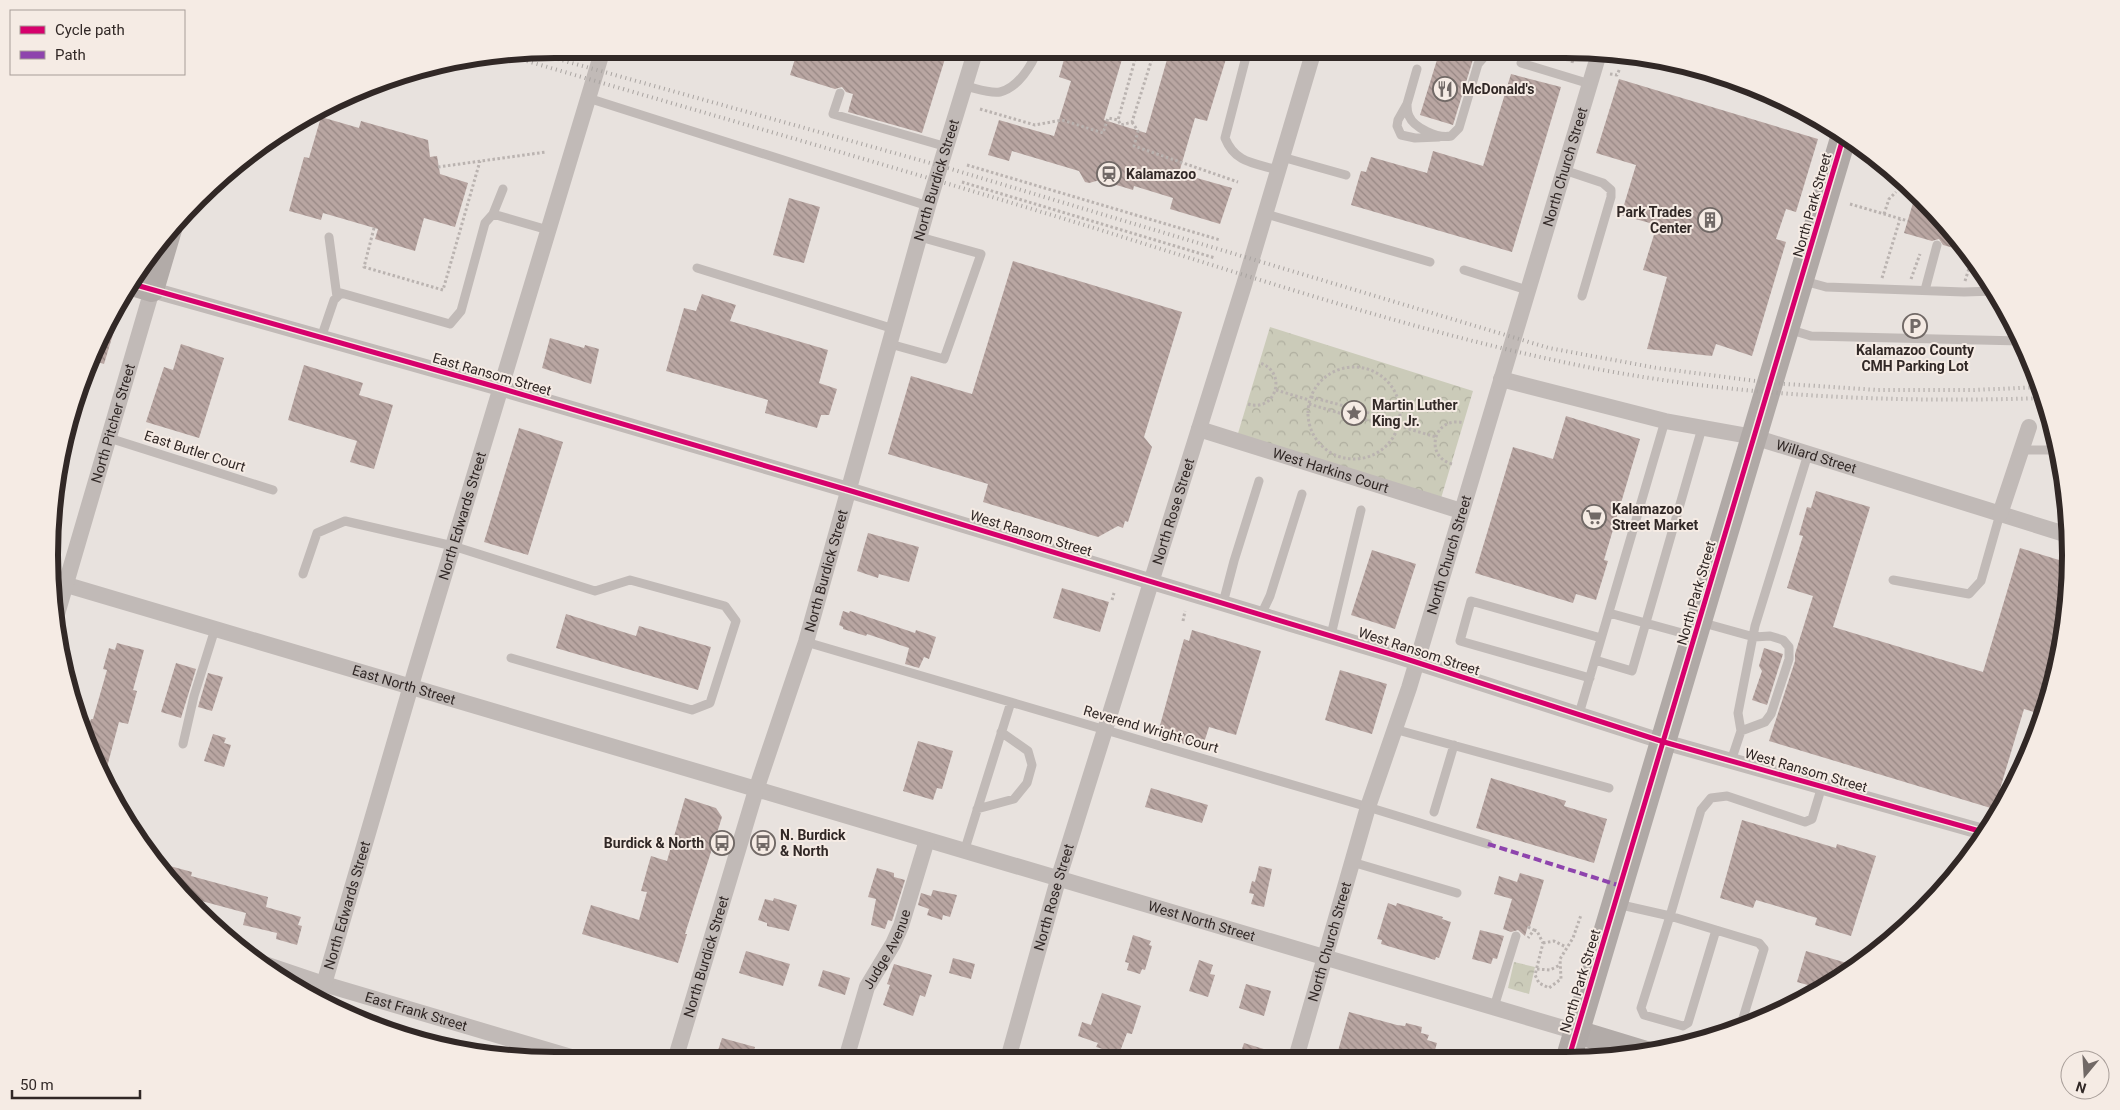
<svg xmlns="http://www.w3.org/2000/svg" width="2120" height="1110" font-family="Roboto,sans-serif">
	<defs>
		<pattern id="park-crowns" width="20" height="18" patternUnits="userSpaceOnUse" patternTransform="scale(1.25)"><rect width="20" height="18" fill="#cbcbb9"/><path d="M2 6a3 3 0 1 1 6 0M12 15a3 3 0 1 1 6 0" fill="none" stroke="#afae9f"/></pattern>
		<pattern id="building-back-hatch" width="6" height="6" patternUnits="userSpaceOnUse" patternTransform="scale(1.25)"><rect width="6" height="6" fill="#b9a6a2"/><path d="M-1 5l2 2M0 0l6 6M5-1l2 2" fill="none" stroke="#978784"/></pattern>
	</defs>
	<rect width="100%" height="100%" fill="#e8e2de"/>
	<path fill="url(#park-crowns)" d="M1270,327L1473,391L1439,505L1236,440Z
		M1514,962L1535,967L1529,994L1508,988Z"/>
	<path fill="url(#building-back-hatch)" d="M798,49H948L922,133L848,112L853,94L846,92L842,87L835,89L790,75Z
		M1067,49H1125L1104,120L1146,133L1170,49H1229L1207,121L1195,118L1179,173L1232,188L1220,224L1170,209L1173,198L1134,186L1133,190L1100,180L1089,183L1085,182L1079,171L1012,151L1009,161L988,155L999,120L1054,136L1071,81L1059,77Z
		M1440,50H1451L1474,56L1453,125L1420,115Z
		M1511,74L1561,87L1512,252L1351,205L1361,171L1366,172L1371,157L1427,173L1433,151L1483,166Z
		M1619,79L1818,139L1796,212L1786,209L1776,239L1786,242L1752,356L1716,344L1712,356L1647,349L1667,277L1643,270L1657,225L1621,215L1636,165L1596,153Z
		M321,117L359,128L361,121L428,140L430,157L437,156L440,174L468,183L455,227L424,218L415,251L375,239L378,229L323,213L321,220L289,211L304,157L309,158Z
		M1916,193L1946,221L1968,252L1943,245L1939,239L1932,241L1904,233Z
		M789,198L820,207L804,263L773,255Z
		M1013,261L1182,312L1144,437L1152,447L1128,522L1125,521L1123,528L1118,526L1098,537L983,502L988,484L888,454L911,376L972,394Z
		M702,294L736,305L730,321L828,350L819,383L837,389L829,415H821L817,428L765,413L768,400L666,371L684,308L696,311Z
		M112,315L118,318L104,364L88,359Z
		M550,338L584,348L585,345L599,349L591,384L542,368Z
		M181,344L224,358L199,438L146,422L164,367L173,370Z
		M304,365L363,383L359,395L393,405L374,469L350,462L357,441L288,420Z
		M1566,416L1640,439L1604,560L1608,561L1596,600L1576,594L1573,603L1475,573L1513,447L1553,459Z
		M519,428L563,442L528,555L484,542Z
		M1816,491L1870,507L1833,627L1983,672L2020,548L2069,563L2070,588L2054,686L2052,691L2044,689L2037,713L2024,709L1994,809L1769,741L1795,661V654L1813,596L1787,588L1803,536L1799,535L1807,507L1811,508Z
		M868,533L919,547L909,582L879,574L878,578L857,571Z
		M1372,550L1416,564L1395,629L1351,615Z
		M1062,588L1109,602L1100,632L1053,618Z
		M843,611L849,613L850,611L915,633L916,630L936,637L929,659L924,657L919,668L905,664L909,648L867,634L866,636L843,629V627L839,625Z
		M566,614L636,636L639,626L711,647L698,690L556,648Z
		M1192,630L1261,651L1236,735L1209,727L1202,749L1157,736L1184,639L1189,641Z
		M117,643L144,650L133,690L137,691L128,724L119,722L103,782L80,723L89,725L91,719H93L107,670L103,669L109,648L115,650Z
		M1764,648L1783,654L1767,705L1752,700L1762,671L1759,666Z
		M176,663L196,669L181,718L161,712Z
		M1340,670L1387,684L1372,734L1325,720Z
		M208,673L223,677L212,711L198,707Z
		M213,734L226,738L224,743L231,745L224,767L204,761Z
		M918,741L953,751L942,789L937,788L933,800L903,791Z
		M1491,778L1566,801L1564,806L1607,819L1594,863L1476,828Z
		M1151,788L1208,805L1202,823L1145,807Z
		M685,798L716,808L722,817L685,934H687L678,963L582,934L591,905L639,920L647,892L641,891L651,856L667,861Z
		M1742,820L1836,848L1837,844L1876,856L1851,936L1815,925L1817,918L1756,900L1753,908L1720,898Z
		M155,862L192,872L191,876L268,897L266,907L301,917L298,925L302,926L297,945L276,939L277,933L243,925L246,913L183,896Z
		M1259,866L1272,869L1264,907L1251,904L1254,894L1249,893L1252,881L1255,882Z
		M877,868L894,873V877L905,880L892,921L888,920L885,929L871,925L876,899L868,897Z
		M1520,873L1544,880L1530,926H1528L1525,936L1518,930L1511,932L1503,929L1512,899L1494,894L1499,876L1517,882Z
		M933,890L957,895L950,917L943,915L942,920L927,915L929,909L918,905L921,893L931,896Z
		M774,898L797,905L789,931L767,926V923L758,920L765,899L773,901Z
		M1388,903L1396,906L1397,903L1443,917L1442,919L1451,922L1439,958L1436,957L1435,960L1381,944L1382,940L1377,939Z
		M1480,930L1504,936L1497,959L1493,958L1491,964L1472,959Z
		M1133,935L1151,941L1149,945L1152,946L1145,970L1142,969L1140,974L1127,970L1129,963L1125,962Z
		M746,951L790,964L783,986L739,973Z
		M1806,951L1857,966L1846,976L1822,989L1797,982Z
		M953,958L975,964L971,979L949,973Z
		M1199,960L1213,965L1210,974L1215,975L1208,997L1189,991Z
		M894,964L932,975L925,997L920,995L913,1016L883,1005L890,985L887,984Z
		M823,970L850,978L845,995L818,986Z
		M1246,984L1271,991L1264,1016L1239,1008Z
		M1102,993L1141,1006L1132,1034L1127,1033L1119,1054L1096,1047L1098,1043L1078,1036L1082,1022L1091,1025Z
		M1349,1012L1397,1025L1405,1026L1406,1023L1422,1027L1421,1033L1429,1035L1427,1040L1437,1043L1433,1057L1415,1058L1381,1049L1378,1058H1360L1338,1051Z
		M722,1038L755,1047L751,1060H715Z
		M1244,1043L1280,1054V1058H1239Z"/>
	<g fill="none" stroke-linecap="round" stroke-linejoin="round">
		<path stroke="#bab3b0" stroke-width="3" stroke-dasharray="2.5 2.5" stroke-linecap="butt" d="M1138,49L1118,120L1121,125L1132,122L1155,49
			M1572,63L1574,55
			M1610,74L1617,75L1620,68
			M980,109L1035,125L1062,120L1103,133L1108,118L1118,120
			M1132,122L1138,131L1134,146L1238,182
			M967,165L1220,240
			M438,167L546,152
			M962,182L1215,258
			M1850,204L1908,221
			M1884,214L1889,199L1896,192
			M374,228L364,267L443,290L480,161
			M1970,267L1981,270
			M1882,278L1900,219
			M1911,279L1920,254
			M1965,281L1971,262
			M1308 413a46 46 0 1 1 92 0a46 46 0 1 1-92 0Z
			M1276,390L1309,400
			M1311,397L1348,407
			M1248,404C1276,413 1288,372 1260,363
			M1309,404L1346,415
			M1346 413a8 8 0 1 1 16 0a8 8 0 1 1-16 0Z
			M1362,411L1399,422
			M1360,418L1397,429
			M1399,426L1436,437
			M1452,464C1423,456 1434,415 1464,423
			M1112,600L1114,593
			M1183,621L1185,611
			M1528,927L1534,930L1528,938
			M1534,930L1537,931L1543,943L1535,975L1539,983L1549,988L1561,979L1560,959L1573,938L1581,915
			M1543,943L1554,941L1566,947
			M1537,969L1550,970L1560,965"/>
		<path stroke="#c1bab7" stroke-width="9" d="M1248,49L1225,138C1235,163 1254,163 1278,170
			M975,51L1003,54L1008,49
			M1521,63L1590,84
			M1417,69L1407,104L1398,120L1397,126L1401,135L1415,138L1439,137
			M965,86C975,88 990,94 1000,92C1018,88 1032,65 1038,49
			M840,93L833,114L947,147
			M588,98L928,206
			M1407,104C1407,108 1407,112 1409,116C1414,128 1438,139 1451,136L1459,128L1478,64L1484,57L1494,52
			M1282,157L1346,175
			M1564,170L1603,183L1611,190V197L1582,296
			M493,214L503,189
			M1266,214L1430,262
			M329,237L337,297
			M697,268L894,329
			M1464,270L1527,290
			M1804,281L1826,287L1964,292L1995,291
			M1925,290L1937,245
			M1788,329L1811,336L2021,341
			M321,338L334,300L341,293L450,324L461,311L485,223L493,214L548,230
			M890,344L944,359L981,254L920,237
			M109,438L273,490
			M2021,450H2051L2057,446
			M303,574L317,533L345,521L453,546L595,591L630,580L725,606L736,621L710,703L692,710L511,658
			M1893,580L1969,594L1981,581L2000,514
			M1223,603L1234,561L1259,481
			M1609,613L1693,636
			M1261,615L1270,596L1302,494
			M1700,622L1754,637L1770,636L1783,640L1789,647V659L1771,714L1765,722L1741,731
			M1331,635L1361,510
			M806,642L1368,807L1488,844
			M1595,660L1632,671L1702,428
			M1590,678L1460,641L1471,601L1601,638
			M1579,714L1665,421
			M1394,729L1609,788
			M183,744L194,696L215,629
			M1731,761L1741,731L1738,713L1755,626L1808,454
			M977,809L1014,799L1027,783L1032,765L1028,751L1001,732
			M1434,812L1454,745
			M964,852L1011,702
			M1352,862L1457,893
			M1617,904L1670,916L1641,1008L1644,1015L1683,1026L1688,1023L1716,930L1759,943L1764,949L1740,1028
			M1716,930L1670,916L1701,810L1711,798L1727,796L1805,822L1812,819L1822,786
			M1494,1007L1516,936"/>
		<g stroke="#c1bab7" stroke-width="16">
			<path id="s1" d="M1501,379L1665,421L1754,437L2068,535"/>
			<path id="s2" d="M1199,429L1461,511"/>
			<path d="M2000,514L2029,427"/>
			<path id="s3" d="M50,580L1577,1032"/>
			<path id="s4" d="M55,621L152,290L500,388L848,490L1394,655L1664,742L1983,832"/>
			<path id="s5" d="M253,960L324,984L581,1060"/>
			<path id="s6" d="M324,984L415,672L603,49"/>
			<path id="s7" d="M1296,1058L1368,807L1409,688L1600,50"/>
			<path id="s8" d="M846,1059L867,987L893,944L901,926L927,840"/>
			<path id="s9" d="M1008,1059L1058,880L1244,285L1314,50"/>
			<path id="s10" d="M675,1060L756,790L806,642L928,206L976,49"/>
		</g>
		<path stroke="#b2aba8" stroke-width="24" d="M129,283L152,290L171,226
			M1577,1032L1646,1053"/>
		<path stroke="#b0a9a6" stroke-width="26" d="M1569,1057L1844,135"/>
		<path stroke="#a9a4a1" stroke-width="4" stroke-dasharray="1 4" stroke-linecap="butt" d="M529,51L941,166L1549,348L1657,368L1771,383L1878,390H1974L2042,387
			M503,54C687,108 871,160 1055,216C1232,270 1410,332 1592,368C1742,397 1894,403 2046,398"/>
		<path stroke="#8e44ad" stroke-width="4" stroke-dasharray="8 4" stroke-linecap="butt" d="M1488,844L1621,886"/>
		<defs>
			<path id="cycleway" d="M129,283L500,388L848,490L1394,655L1664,742L1983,832
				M1569,1057L1844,135"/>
		</defs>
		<use href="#cycleway" stroke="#f5ebe4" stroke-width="8"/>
		<use href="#cycleway" stroke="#d6006c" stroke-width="5"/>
	</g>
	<defs>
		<symbol id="restaurant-ring" viewBox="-11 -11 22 22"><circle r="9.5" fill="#f5ebe4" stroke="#716966" stroke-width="1.5"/><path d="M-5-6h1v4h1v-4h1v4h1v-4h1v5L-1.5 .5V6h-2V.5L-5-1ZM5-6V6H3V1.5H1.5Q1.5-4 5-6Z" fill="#716966"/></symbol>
		<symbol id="station-ring" viewBox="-11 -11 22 22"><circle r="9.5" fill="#f5ebe4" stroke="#716966" stroke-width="1.5"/><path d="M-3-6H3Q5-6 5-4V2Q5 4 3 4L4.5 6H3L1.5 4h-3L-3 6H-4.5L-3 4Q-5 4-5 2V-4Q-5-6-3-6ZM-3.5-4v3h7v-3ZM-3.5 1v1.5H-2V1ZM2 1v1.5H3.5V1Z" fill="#716966"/></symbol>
		<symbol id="building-ring" viewBox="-11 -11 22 22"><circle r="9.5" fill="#f5ebe4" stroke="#716966" stroke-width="1.5"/><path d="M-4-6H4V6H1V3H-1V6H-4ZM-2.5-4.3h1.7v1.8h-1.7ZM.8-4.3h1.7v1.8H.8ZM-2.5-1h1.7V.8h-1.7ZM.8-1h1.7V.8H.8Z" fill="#716966"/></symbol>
		<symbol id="parking-ring" viewBox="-11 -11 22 22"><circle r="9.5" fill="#f5ebe4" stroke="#716966" stroke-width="1.5"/><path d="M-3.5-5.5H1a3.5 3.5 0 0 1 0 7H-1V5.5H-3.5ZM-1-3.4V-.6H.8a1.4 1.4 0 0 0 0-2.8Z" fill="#716966"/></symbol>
		<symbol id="sight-ring" viewBox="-11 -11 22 22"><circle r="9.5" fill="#f5ebe4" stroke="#716966" stroke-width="1.5"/><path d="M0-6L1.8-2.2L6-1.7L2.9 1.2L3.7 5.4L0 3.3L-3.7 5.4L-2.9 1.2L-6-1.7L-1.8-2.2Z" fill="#716966"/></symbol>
		<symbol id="supermarket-ring" viewBox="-11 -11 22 22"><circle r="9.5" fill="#f5ebe4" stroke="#716966" stroke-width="1.5"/><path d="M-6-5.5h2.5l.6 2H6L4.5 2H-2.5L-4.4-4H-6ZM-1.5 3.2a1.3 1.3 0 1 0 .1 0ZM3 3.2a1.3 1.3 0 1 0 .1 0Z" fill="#716966"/></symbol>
		<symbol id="bus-ring" viewBox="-11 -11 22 22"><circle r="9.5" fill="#f5ebe4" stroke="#716966" stroke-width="1.5"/><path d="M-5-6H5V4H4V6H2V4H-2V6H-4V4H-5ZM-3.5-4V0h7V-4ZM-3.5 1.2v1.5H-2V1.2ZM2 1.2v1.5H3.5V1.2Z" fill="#716966"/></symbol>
	</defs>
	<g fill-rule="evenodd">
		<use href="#restaurant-ring" x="1431" y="75" width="28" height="28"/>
		<use href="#station-ring" x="1095" y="160" width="28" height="28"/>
		<use href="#building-ring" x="1696" y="206" width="28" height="28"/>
		<use href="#parking-ring" x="1901" y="312" width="28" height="28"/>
		<use href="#sight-ring" x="1340" y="399" width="28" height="28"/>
		<use href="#supermarket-ring" x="1580" y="503" width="28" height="28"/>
		<use href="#bus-ring" x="708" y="829" width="28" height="28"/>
		<use href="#bus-ring" x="749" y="829" width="28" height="28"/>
	</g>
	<g text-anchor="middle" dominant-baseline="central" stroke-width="4" stroke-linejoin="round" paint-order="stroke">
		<g font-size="14" font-weight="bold" fill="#312826" stroke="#f5ebe4" text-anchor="start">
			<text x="1462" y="89">McDonald's</text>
			<text x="1126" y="174">Kalamazoo</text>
			<text x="1692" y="212" text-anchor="end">Park Trades<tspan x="1692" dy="16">Center</tspan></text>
			<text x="1915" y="350" text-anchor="middle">Kalamazoo County<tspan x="1915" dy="16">CMH Parking Lot</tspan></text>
			<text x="1372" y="405">Martin Luther<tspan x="1372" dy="16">King Jr.</tspan></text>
			<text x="1612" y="509">Kalamazoo<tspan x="1612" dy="16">Street Market</tspan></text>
			<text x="780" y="835">N. Burdick<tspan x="780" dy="16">&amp; North</tspan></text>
			<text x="704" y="843" text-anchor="end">Burdick &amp; North</text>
		</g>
		<g font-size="14" fill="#312826" stroke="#f5ebe4">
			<text stroke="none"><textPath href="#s7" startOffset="931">North Church Street</textPath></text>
			<text stroke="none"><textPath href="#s10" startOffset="918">North Burdick Street</textPath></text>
			<text transform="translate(1812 205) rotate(-74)">North Park Street</text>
			<text transform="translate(492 374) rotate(16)">East Ransom Street</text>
			<text stroke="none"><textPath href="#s4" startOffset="206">North Pitcher Street</textPath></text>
			<text transform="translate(195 451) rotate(18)">East Butler Court</text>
			<text stroke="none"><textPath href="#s1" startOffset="325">Willard Street</textPath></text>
			<text stroke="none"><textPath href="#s2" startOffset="138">West Harkins Court</textPath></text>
			<text stroke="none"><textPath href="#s9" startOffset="572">North Rose Street</textPath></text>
			<text stroke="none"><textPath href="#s6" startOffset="488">North Edwards Street</textPath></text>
			<text transform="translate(1031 533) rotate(17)">West Ransom Street</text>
			<text stroke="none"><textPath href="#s7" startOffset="526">North Church Street</textPath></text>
			<text stroke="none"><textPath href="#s10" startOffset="512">North Burdick Street</textPath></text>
			<text transform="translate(1696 593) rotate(-74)">North Park Street</text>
			<text transform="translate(1419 651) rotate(18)">West Ransom Street</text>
			<text stroke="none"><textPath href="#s3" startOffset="369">East North Street</textPath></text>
			<text transform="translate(1151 729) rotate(16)">Reverend Wright Court</text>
			<text transform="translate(1806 770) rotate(16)">West Ransom Street</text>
			<text stroke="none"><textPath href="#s9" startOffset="168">North Rose Street</textPath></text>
			<text stroke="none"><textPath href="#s6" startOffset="82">North Edwards Street</textPath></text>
			<text stroke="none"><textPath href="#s3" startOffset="1201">West North Street</textPath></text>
			<text stroke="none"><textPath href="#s7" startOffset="121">North Church Street</textPath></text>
			<text stroke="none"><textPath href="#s8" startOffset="118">Judge Avenue</textPath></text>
			<text stroke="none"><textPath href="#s10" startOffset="108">North Burdick Street</textPath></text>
			<text transform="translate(1580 981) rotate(-73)">North Park Street</text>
			<text stroke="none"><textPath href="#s5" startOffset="171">East Frank Street</textPath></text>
		</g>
	</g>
	<path d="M0 0H2120V1110H0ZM555 58H1565A497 497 0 0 1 2062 555V555A497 497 0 0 1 1565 1052H555A497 497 0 0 1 58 555V555A497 497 0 0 1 555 58Z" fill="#f5ebe4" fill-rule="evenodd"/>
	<path fill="none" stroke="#312826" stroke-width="6" d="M555 58H1565A497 497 0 0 1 2062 555V555A497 497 0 0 1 1565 1052H555A497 497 0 0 1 58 555V555A497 497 0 0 1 555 58Z"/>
	<rect x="10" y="10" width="175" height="65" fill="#f5ebe4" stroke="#a79d98"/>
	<rect x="20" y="26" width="25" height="8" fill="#d6006c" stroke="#a79d98"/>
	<text x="55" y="35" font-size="15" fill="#312826">Cycle path</text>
	<rect x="20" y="51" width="25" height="8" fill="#8e44ad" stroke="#a79d98"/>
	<text x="55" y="60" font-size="15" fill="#312826">Path</text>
	<g transform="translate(2085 1075) rotate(198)"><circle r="24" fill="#f5ebe4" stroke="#a79d98"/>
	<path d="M0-4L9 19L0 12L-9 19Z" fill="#716966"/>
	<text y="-8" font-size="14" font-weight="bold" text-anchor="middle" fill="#312826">N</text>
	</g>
	<path d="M12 1090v8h128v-8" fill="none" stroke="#312826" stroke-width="2.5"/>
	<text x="20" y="1090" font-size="15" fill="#312826" stroke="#f5ebe4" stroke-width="4" paint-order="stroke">50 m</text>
</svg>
